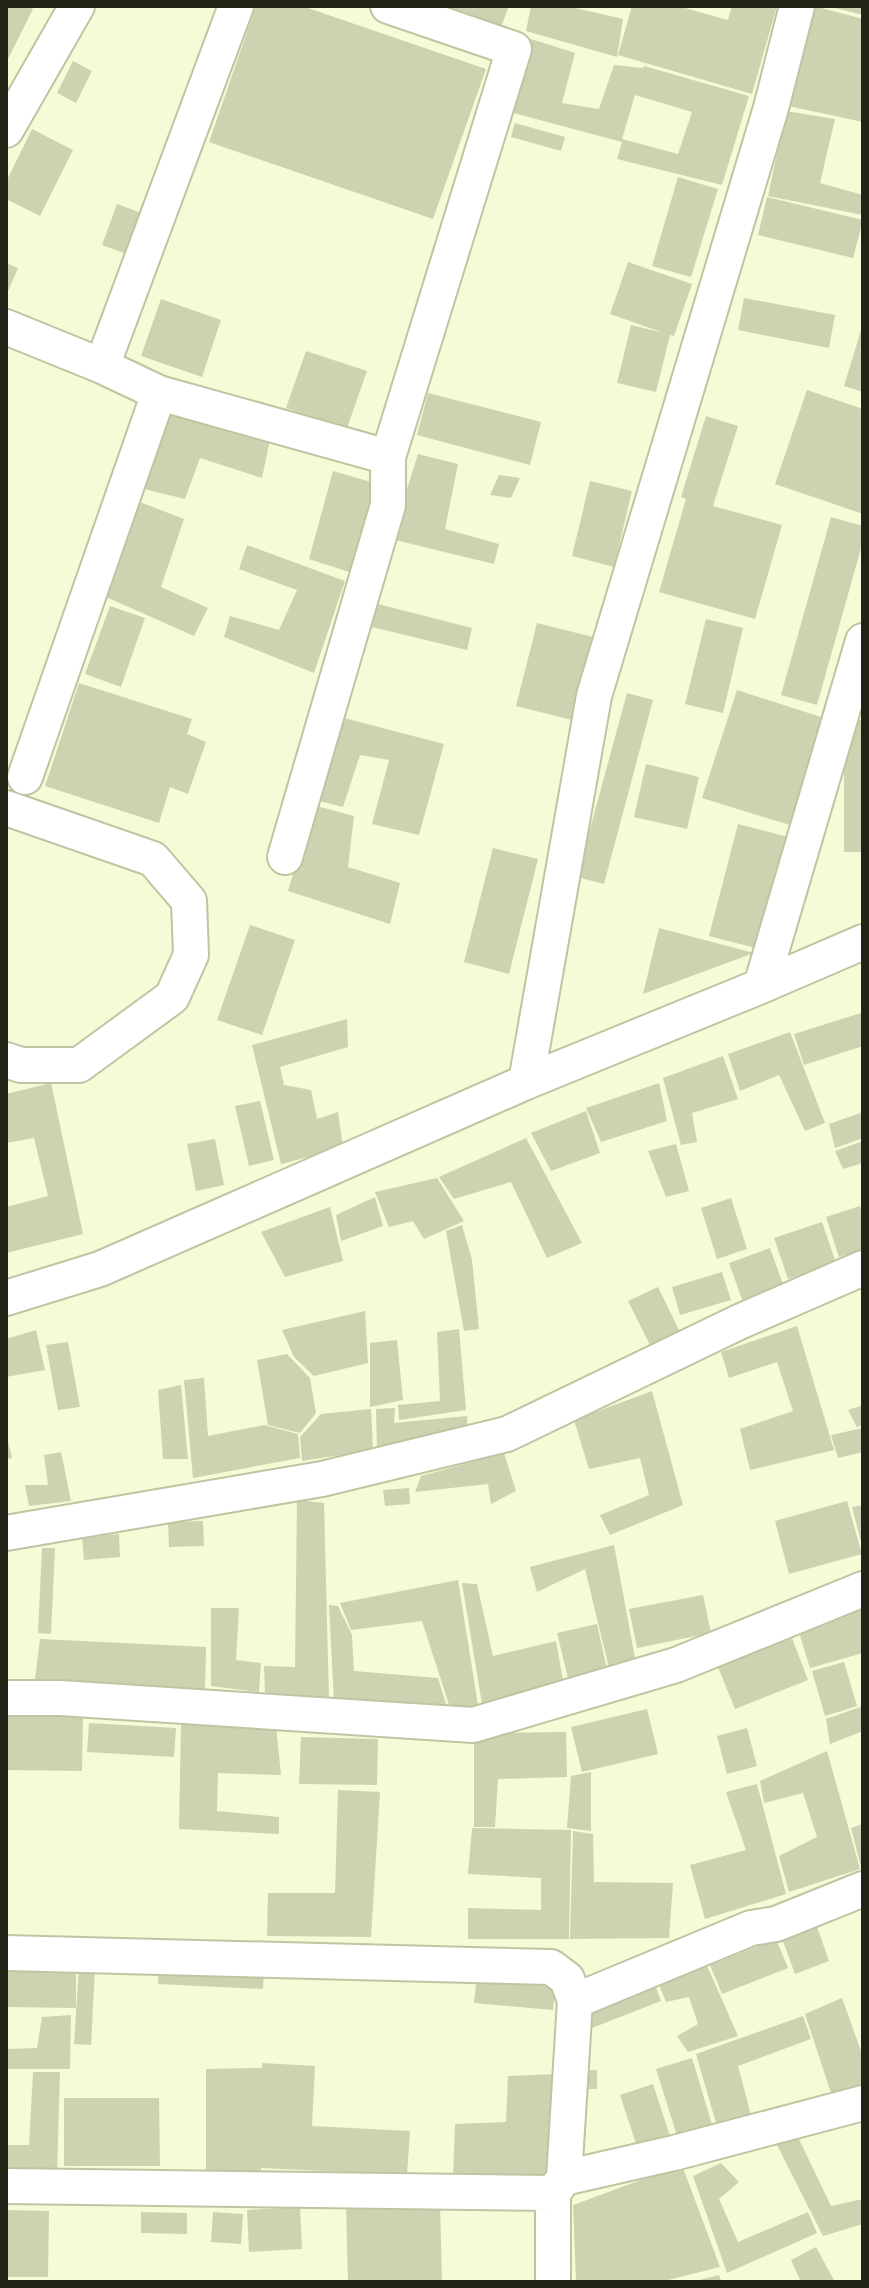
<svg xmlns="http://www.w3.org/2000/svg" width="869" height="2288" font-family="'PT Sans Narrow',sans-serif">
	<rect width="100%" height="100%" fill="#f4fbd6"/>
	<path fill="#cdd3b0" fill-rule="evenodd" d="M6,6H27L33,9L6,63Z
		M256,6H302L486,69L433,219L209,142Z
		M420,6H509L498,35Z
		M531,6H567L623,19L617,57L526,31Z
		M632,6H678L728,20L732,6H777L752,94L618,55Z
		M814,6L863,19V122L788,106Z
		M831,6H863V15L831,7Z
		M528,38L575,53L562,103L599,109L614,65L643,68L644,66L749,96L722,185L617,159L622,142L502,110ZM635,95L692,112L678,154L622,139Z
		M73,61L92,71L76,103L57,93Z
		M786,111L835,119L820,183L863,195V215L768,196Z
		M515,123L565,137L561,151L511,137Z
		M32,129L73,150L40,216L6,199V182Z
		M678,177L718,189L691,277L652,266Z
		M767,197L863,220L853,258L758,235Z
		M117,204L147,215L132,256L102,245Z
		M628,262L692,284L674,336L670,335L656,392L617,383L631,325L664,333L610,314Z
		M6,263L18,268L6,296Z
		M744,298L835,315L829,348L738,330Z
		M161,299L221,320L202,377L141,356Z
		M862,327H863V392L844,386Z
		M306,351L367,371L347,428L286,408Z
		M807,390L863,409V514L775,484Z
		M428,393L541,422L530,465L417,435Z
		M171,405L271,435L262,478L200,458L185,499L140,488Z
		M706,416L738,426L713,506L782,525L755,619L659,592L686,499L681,497Z
		M418,454L458,464L445,529L499,544L494,564L391,539Z
		M333,471L378,484L349,572L309,559Z
		M499,475L520,478L511,498L490,495Z
		M590,481L632,491L614,567L572,556Z
		M127,497L184,519L161,587L208,608L194,636L97,593Z
		M831,517L863,526V541L817,705L781,695Z
		M247,545L345,581L314,673L224,637L230,616L279,630L297,590L239,569Z
		M378,604L472,628L467,650L372,627Z
		M110,606L145,618L121,687L85,674Z
		M706,619L743,628L723,713L685,704Z
		M537,623L593,637L572,720L516,706Z
		M79,683L192,719L187,734L206,742L188,794L170,787L159,823L45,786Z
		M737,690L830,720L796,827L702,798Z
		M627,693L653,700L604,884L577,877Z
		M340,717L444,744L419,835L372,824L389,760L360,755L343,807L315,800Z
		M844,720H863V852H844Z
		M646,764L699,777L687,829L634,817Z
		M313,805L354,816L348,867L400,883L390,924L288,891Z
		M738,824L792,838L763,950L709,936Z
		M493,848L538,859L509,974L464,962Z
		M250,925L295,940L262,1035L217,1020Z
		M659,928L754,953L643,994Z
		M861,1013L863,1046L804,1065L794,1034Z
		M347,1019L348,1047L280,1067L284,1085L311,1090L317,1119L338,1112L343,1148L281,1164L252,1045Z
		M790,1032L825,1123L805,1131L779,1075L740,1091L728,1054Z
		M723,1056L738,1099L692,1113L697,1142L681,1145L663,1078Z
		M51,1083L83,1234L6,1253V1207L48,1196L34,1138L6,1143V1094Z
		M659,1083L667,1121L601,1142L586,1108Z
		M260,1101L274,1160L249,1166L235,1106Z
		M586,1111L600,1153L551,1171L531,1133Z
		M863,1112V1138L835,1148L829,1124Z
		M526,1138L582,1243L547,1258L511,1182L454,1199L439,1177Z
		M215,1139L224,1185L196,1191L187,1144Z
		M863,1141V1163L843,1169L835,1151Z
		M676,1144L689,1191L666,1197L648,1151Z
		M437,1178L464,1221L424,1239L413,1221L389,1227L375,1192Z
		M375,1197L383,1226L341,1241L336,1215Z
		M731,1198L747,1249L717,1259L701,1208Z
		M860,1206L863,1216V1249L839,1257L826,1217Z
		M330,1207L343,1261L285,1277L261,1232Z
		M822,1222L836,1263L788,1279L774,1238Z
		M462,1225L472,1260L479,1329L464,1331L446,1231Z
		M770,1248L785,1290L744,1305L729,1263Z
		M722,1272L731,1300L680,1315L672,1287Z
		M658,1287L680,1332L651,1347L628,1301Z
		M365,1311L368,1363L314,1376L294,1357L282,1330Z
		M797,1326L834,1450L750,1470L740,1429L793,1411L777,1362L729,1378L721,1352Z
		M459,1329L466,1410L399,1420L398,1405L440,1401L437,1332Z
		M36,1330L45,1370L6,1377V1339Z
		M397,1340L403,1400L370,1407V1343Z
		M68,1342L80,1407L58,1410L46,1345Z
		M287,1354L310,1378L316,1413L300,1433L268,1425L257,1360Z
		M204,1378L208,1436L264,1425L298,1434L300,1458L193,1478L184,1380Z
		M181,1385L188,1459H163L158,1390Z
		M652,1391L683,1505L610,1535L600,1515L649,1495L640,1458L589,1469L574,1420Z
		M863,1405V1425L857,1427L848,1410Z
		M395,1408L394,1423L467,1416L468,1441L377,1451L376,1409Z
		M371,1409L373,1450L302,1461L300,1437L321,1414Z
		M863,1428V1452L838,1458L831,1435Z
		M6,1433L12,1458L6,1459Z
		M61,1452L71,1501L29,1506L25,1485H48L44,1455Z
		M504,1453L516,1491L491,1504L488,1484L415,1492L421,1476Z
		M409,1488L410,1504L385,1506L383,1490Z
		M297,1500L324,1503L329,1699L265,1693L264,1666L295,1667Z
		M847,1501L862,1554L789,1574L775,1521Z
		M863,1505V1546H862L852,1507Z
		M203,1521L204,1546L169,1547L168,1522Z
		M119,1534L120,1557L84,1560L82,1537Z
		M614,1545L636,1663L609,1668L585,1569L537,1592L530,1567Z
		M42,1548H55L51,1634L38,1633Z
		M458,1580L478,1705L450,1708L422,1621L351,1630L340,1603Z
		M462,1583L477,1584L493,1656L556,1641L565,1691L482,1704Z
		M703,1595L711,1633L637,1648L629,1609Z
		M329,1605L338,1606L352,1635L354,1671L438,1678L447,1707L334,1702Z
		M863,1607V1653L810,1668L797,1626Z
		M211,1608H239L236,1660L261,1663L259,1692L211,1686Z
		M597,1624L607,1669L568,1678L557,1633Z
		M792,1638L808,1680L735,1709L718,1667Z
		M40,1639L206,1647L205,1690L35,1679Z
		M844,1662L857,1706L825,1716L812,1671Z
		M863,1706V1731L830,1744L826,1719Z
		M647,1709L658,1754L582,1772L571,1727Z
		M6,1716H83L82,1771L6,1770Z
		M89,1723L176,1728L174,1757L87,1752Z
		M181,1724L276,1726L281,1775L218,1773L217,1811L279,1817V1834L179,1829Z
		M747,1728L757,1766L727,1774L717,1736Z
		M566,1732L567,1777L498,1779L495,1827H474V1733Z
		M301,1737L378,1739L377,1785L299,1784Z
		M827,1751L860,1869L789,1892L779,1856L817,1837L803,1793L764,1803L760,1781Z
		M591,1772V1831L567,1828L571,1776Z
		M757,1784L786,1894L705,1919L690,1865L746,1850L726,1792Z
		M338,1790L380,1792L371,1937L267,1936L268,1893H335Z
		M863,1824V1871H862L851,1828Z
		M472,1828L571,1830L569,1939H468V1908L541,1910V1878L468,1874Z
		M573,1831L593,1834L594,1882L673,1883L669,1938L570,1939Z
		M814,1918L829,1961L795,1974L779,1930Z
		M776,1939L788,1968L722,1994L710,1965Z
		M705,1961L738,2036L688,2052L677,2036L698,2024L689,1997L666,2002L657,1980Z
		M6,1962L76,1963V2008L6,2007Z
		M79,1966L95,1969L91,2045L74,2044Z
		M159,1966L264,1971L263,1989L158,1984Z
		M477,1976L556,1982L553,2010L474,2003Z
		M654,1982L661,2001L592,2028L584,2009Z
		M842,1998L861,2051H863V2086L832,2096L805,2014Z
		M71,2015L70,2069H6V2049L37,2048L42,2017Z
		M803,2016L811,2039L738,2066L752,2119L718,2130L696,2054Z
		M692,2058L714,2131L679,2142L656,2069Z
		M262,2063L315,2066L312,2126L410,2131L407,2175L261,2168V2176H206V2069L262,2068Z
		M597,2070V2089H577V2071Z
		M33,2072H60L57,2174L6,2173V2145H29Z
		M559,2074L557,2180L453,2178L455,2124L506,2122L508,2076Z
		M653,2084L672,2142L639,2153L620,2095Z
		M64,2098H159L160,2166H64Z
		M797,2135L831,2206L863,2199V2224L823,2236L776,2143Z
		M721,2163L739,2182L719,2199L738,2242L808,2212L817,2233L727,2273L693,2176Z
		M682,2165L720,2267L660,2282H576L573,2205Z
		M440,2202L442,2282H348L346,2205Z
		M300,2207L302,2249L249,2252L247,2210Z
		M6,2210L49,2211L48,2277H6Z
		M141,2212L187,2213V2234L141,2233Z
		M213,2212L243,2214L241,2244L211,2242Z
		M816,2247L835,2282H801L791,2260Z
		M719,2275L721,2282H695V2281Z"/>
	<g fill="none" stroke-linecap="round" stroke-linejoin="round">
		<defs>
			<path id="minor" d="M6,130L77,6
				M6,327L102,366L159,393
				M102,366L236,6
				M25,777L159,393L388,457
				M6,808L153,859L189,901L191,955L172,997L79,1065H21L6,1060
				M285,857L388,505V457L514,49L388,6
				M761,986L863,641
				M526,1082L594,696L771,108L797,6
				M6,1298L100,1269L526,1082L761,986L863,942
				M6,1533L322,1479L507,1434L739,1322L863,1268
				M6,1698H60L473,1725L676,1665L863,1589
				M6,1953L551,1967L567,1979L575,2001
				M564,2178L674,2153L863,2103
				M6,2186L553,2193
				M553,2282V2193L564,2178L575,2001L751,1928L776,1924L863,1889"/>
		</defs>
		<use href="#minor" stroke="#bfc5a2" stroke-width="38"/>
		<use href="#minor" stroke="#fff" stroke-width="34"/>
	</g>
	<rect width="869" height="2288" fill="none" stroke="#212316" stroke-width="16"/>
</svg>
